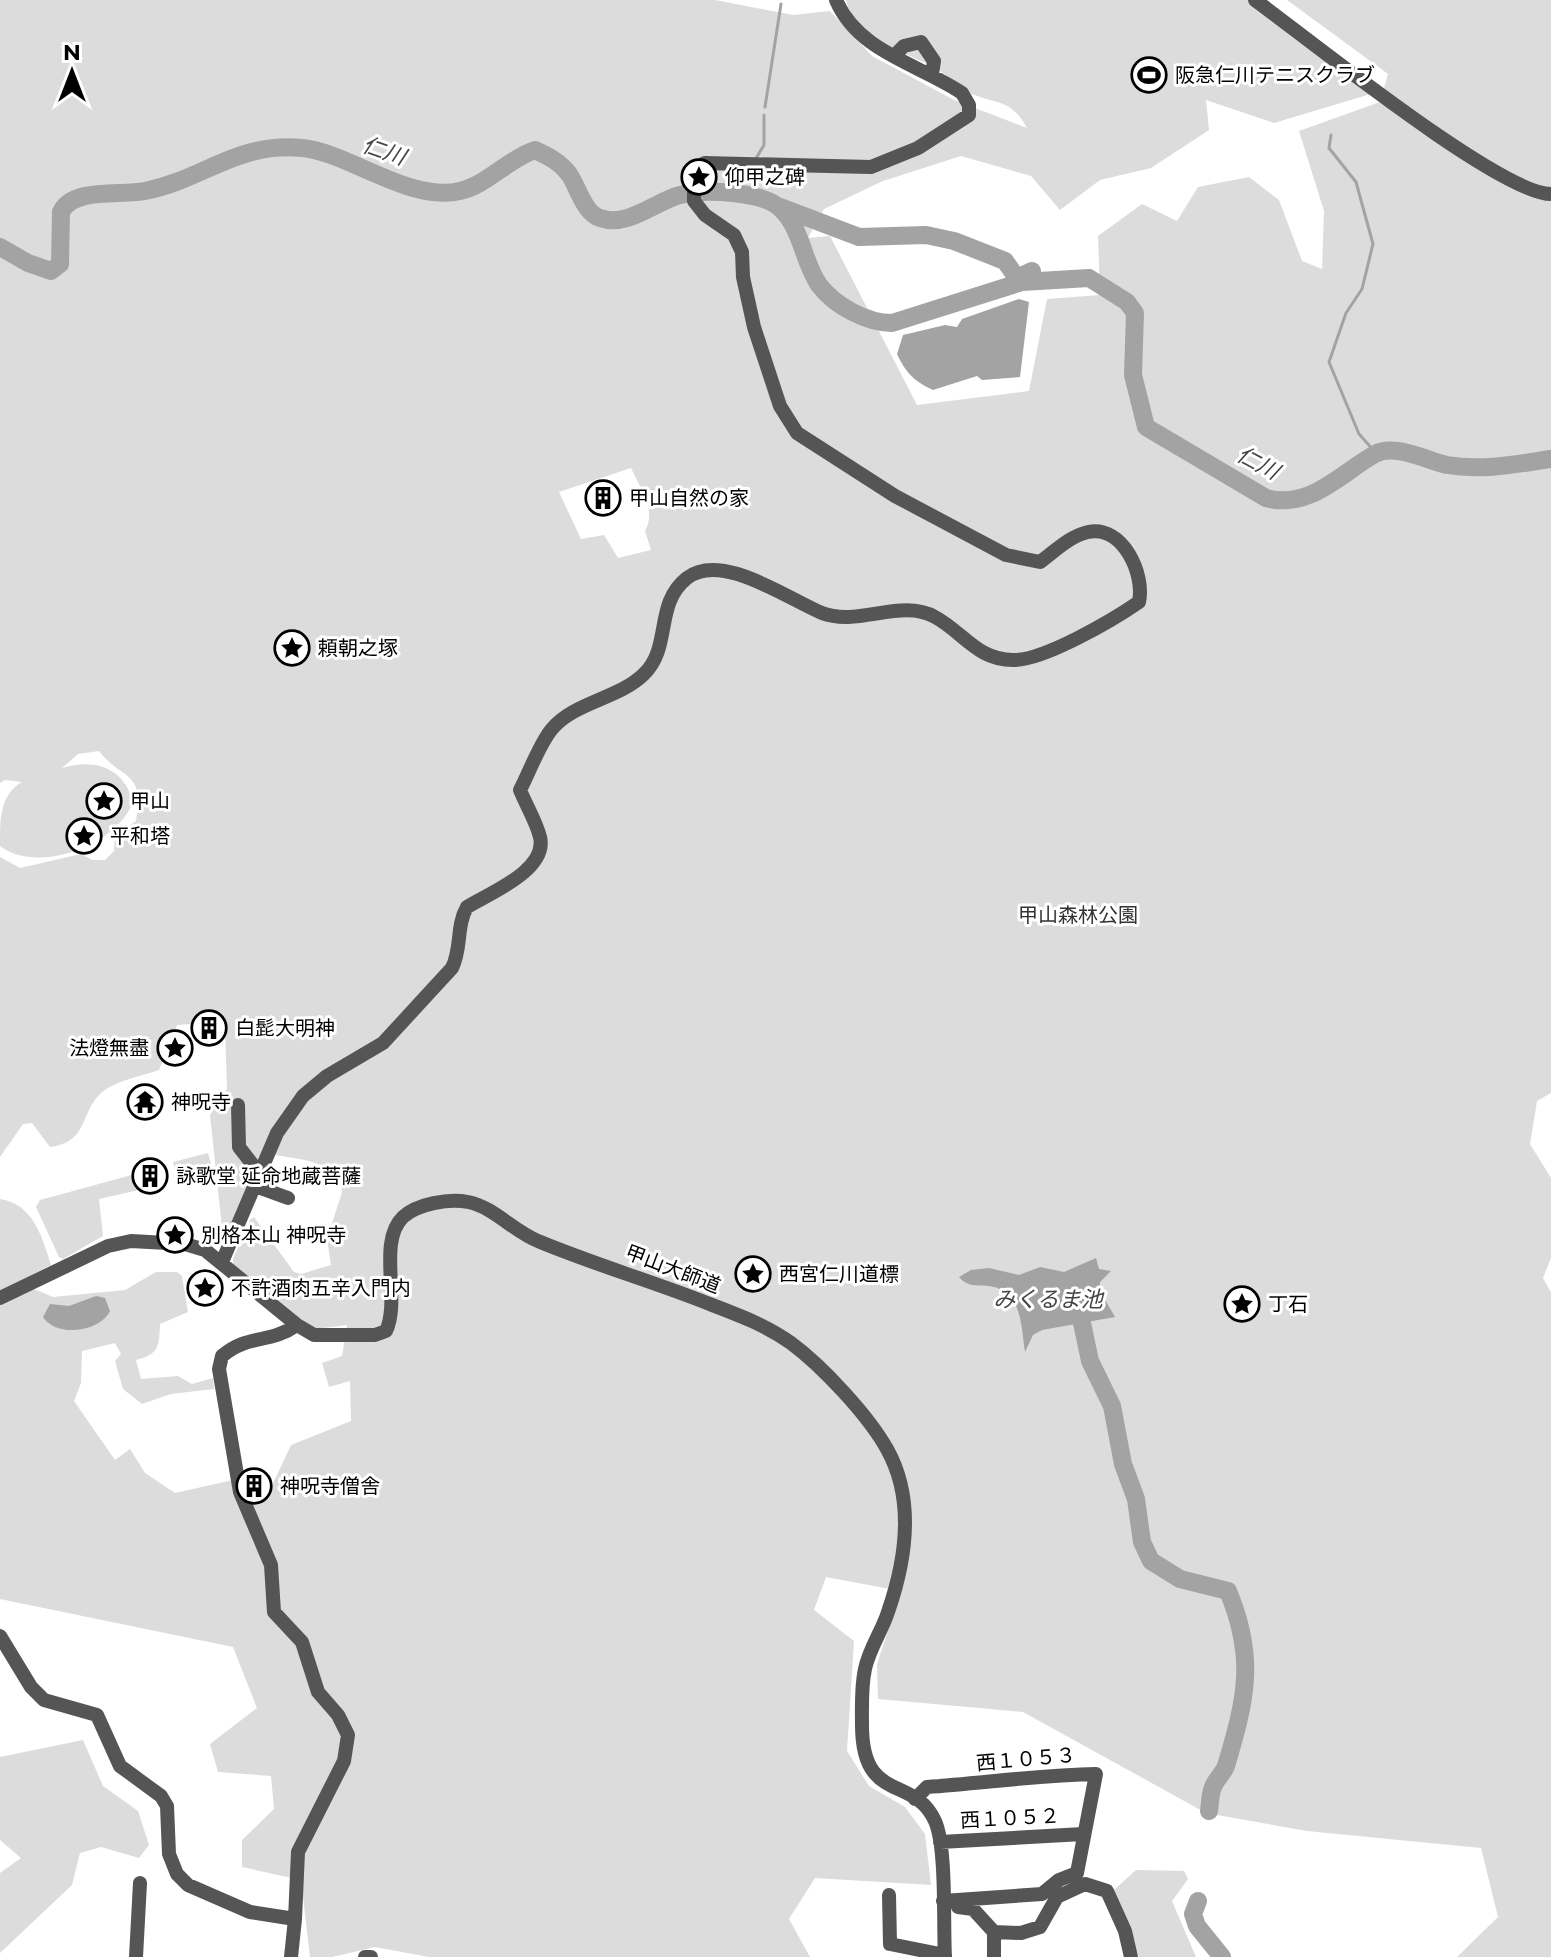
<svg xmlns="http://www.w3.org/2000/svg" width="1551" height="1957" font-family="Montserrat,'Noto Sans JP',sans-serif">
	<rect width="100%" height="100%" fill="#fff"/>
	<path fill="#dcdcdc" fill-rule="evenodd" d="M0,0H715L793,15L830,11L872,56L954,100L1027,128C1011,99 999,105 972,94C960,89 949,76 937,69C907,52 855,39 846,0H1249L1374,93L1274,123L1206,100L1209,130L1151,168L1100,180L1060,210L1031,176L961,156L883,181L824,209L808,238L830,236L917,405L1029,391L1047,299L1100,295L1098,236L1142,204L1177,221L1198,187L1249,177L1279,200L1302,261L1322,269L1324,211L1299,131L1380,102L1388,74L1287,0H1551V1093L1537,1101L1530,1144L1551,1178V1258L1543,1278L1551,1292V1957H1457L1498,1917L1481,1848L1307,1831L1206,1813L1023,1712L878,1699L877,1664L901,1591L826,1577L814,1610L854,1641L847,1751L869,1786L905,1807L925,1834L931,1885L815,1878L789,1919L810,1957H429L375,1947L332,1957H310L301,1880L242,1867V1840L274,1809L271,1776L218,1772L210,1744L257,1708L233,1647L0,1599V1304L34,1289L53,1297L125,1290L156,1272H177L182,1276L188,1312L160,1324C159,1347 159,1354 136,1360L141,1379L178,1376L192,1384L213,1378L214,1389L171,1394L142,1404L123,1389L115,1361L121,1354L115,1343L82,1351L81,1383L74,1401L115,1460L130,1449L145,1473L175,1493L233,1480L238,1502L270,1490L291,1445L351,1421L350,1381L329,1387L322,1363L342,1356L347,1325L315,1329L305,1324L233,1266V1259L250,1220L254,1217L294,1272L301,1274L331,1265L327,1239L342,1192C339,1159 294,1159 269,1154L225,1238L223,1237L210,1115L227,1089L225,1027L215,1022L177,1025L159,1070C142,1076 119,1080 105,1090C79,1108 91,1142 50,1147L32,1123L23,1124L0,1157V857L20,868L81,854L92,860H105L114,851L115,835L136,821C145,769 122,781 99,751L78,754L62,768C94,758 124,767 133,802C117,845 38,875 0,846C0,818 0,795 22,782L5,780L0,783ZM631,468C640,488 657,509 645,531L651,550L618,558L604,535L581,539L559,492Z
		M208,1153L213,1171L178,1181L173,1162Z
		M139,1173L145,1184L143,1189L99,1199L103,1236L63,1259L59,1257L36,1207L40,1200Z
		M0,1199C33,1204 42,1236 51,1265L0,1291Z
		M83,1740L103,1786L138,1811L149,1845L139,1858L101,1847L80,1853L72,1885L0,1953V1873L21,1858L0,1840V1757Z
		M1136,1870L1184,1871L1188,1879L1172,1901L1196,1957H1139L1114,1890Z"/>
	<path fill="#a3a3a3" d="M1019,299L1029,302L1020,377L982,380L977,376L933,390C914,381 906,373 897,354L903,335L945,325L957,327L962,319Z
		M1096,1258L1099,1269L1111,1271L1100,1282V1291L1115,1317L1042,1330L1033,1335L1025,1352C1021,1325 1022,1289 988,1286C975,1285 968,1287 959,1277L971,1270L989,1268L1019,1275L1040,1267L1064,1272Z
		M96,1296L105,1298L110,1311C100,1332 56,1338 43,1317L50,1304L69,1306Z"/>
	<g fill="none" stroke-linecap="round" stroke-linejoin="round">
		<path stroke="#a3a3a3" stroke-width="3" d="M765,107L781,4
			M1331,135L1329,148L1356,182L1373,244L1362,289L1346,313L1329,362L1359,434L1376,453
			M755,160L764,145V115
			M755,171L758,198"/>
		<path stroke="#a3a3a3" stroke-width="18" d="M780,207L859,237L926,235L954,241L1005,261L1017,278L1032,271
			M0,247L28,263L51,271L60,264L61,212C73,187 121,196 145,191C205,179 236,142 302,148C348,152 409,203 460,191C487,185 508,159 535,150C548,156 560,162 569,174C578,187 584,213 600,218C628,228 656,201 680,195C704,189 763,191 781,209C802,229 803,262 819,285C835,306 867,323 892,323L1022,282L1089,278L1127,302L1135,313L1133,375L1146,427L1266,498C1310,510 1341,473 1375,454C1395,443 1428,461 1447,465C1482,471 1517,464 1551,459
			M1082,1323L1090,1361L1112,1406L1123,1464L1136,1499L1142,1542L1151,1561L1180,1579L1228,1591C1256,1658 1246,1699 1226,1766C1223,1774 1216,1779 1213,1787C1210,1794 1210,1804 1209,1811
			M1198,1901L1193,1914L1197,1926L1222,1957"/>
		<path stroke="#555" stroke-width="14" d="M1255,0C1306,37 1500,194 1551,194
			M894,56L904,46L921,42L934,61L932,74
			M238,1105L239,1147L260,1174
			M255,1186L288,1198
			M222,1262L277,1133L303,1096L327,1076L383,1043L452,968C462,948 456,926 467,907C490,893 548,870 540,837C536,821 526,805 520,790C530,771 538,747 551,730C573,702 619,699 644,674C672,647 654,604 687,578C721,551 788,599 822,613C858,627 901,598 935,617C963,632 977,660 1013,660C1043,661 1113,620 1139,602C1145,574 1123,525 1088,532C1070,536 1055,551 1040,562L1006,555L895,496L797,433L780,406L754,327L743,277L742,252L734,235L705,215L694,201V169L705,163L871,167L918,148L969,115V105L962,93C919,64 858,52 836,0
			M0,1298L108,1246L131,1241L185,1244L205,1250L297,1325L314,1335H375L386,1331C401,1300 377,1242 403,1217C417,1204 449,1198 468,1202C494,1207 514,1232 538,1241C593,1264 651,1281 707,1303C736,1314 766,1325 791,1343C822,1366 868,1415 887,1449C915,1499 906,1560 888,1612C882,1631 869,1649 865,1669C861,1687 862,1706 862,1725C862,1805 914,1774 935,1821C947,1848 943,1925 945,1957
			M0,1636L31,1687L44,1700L97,1715L120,1766L161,1796L167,1806L169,1854L177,1874L188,1885L250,1912L295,1919L291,1957
			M915,1799L927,1787C984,1783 1040,1775 1096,1774L1077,1873L1059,1880L1042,1894L943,1901
			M940,1842L1083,1834
			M889,1895L890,1944L945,1955
			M958,1907L973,1909L994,1932V1957
			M295,1919L298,1852L344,1761L348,1735L338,1715L318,1692L302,1642L274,1612L271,1565L240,1492L219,1369L222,1356C250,1333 268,1345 297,1325
			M994,1932L1021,1933L1040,1927L1057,1897L1085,1884L1107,1891L1125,1931L1131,1957
			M136,1957L140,1883
			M365,1957H371"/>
	</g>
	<defs>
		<symbol id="stadium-ring" viewBox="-11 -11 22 22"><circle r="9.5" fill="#fff" stroke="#000" stroke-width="1.5"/><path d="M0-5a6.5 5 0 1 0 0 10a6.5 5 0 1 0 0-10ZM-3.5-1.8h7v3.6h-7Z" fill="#000"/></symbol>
		<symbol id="sight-ring" viewBox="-11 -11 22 22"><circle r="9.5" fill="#fff" stroke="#000" stroke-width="1.5"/><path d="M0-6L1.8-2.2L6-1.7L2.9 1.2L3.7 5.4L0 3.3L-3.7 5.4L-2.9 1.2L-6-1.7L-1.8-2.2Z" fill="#000"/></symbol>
		<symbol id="building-ring" viewBox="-11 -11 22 22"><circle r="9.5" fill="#fff" stroke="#000" stroke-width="1.5"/><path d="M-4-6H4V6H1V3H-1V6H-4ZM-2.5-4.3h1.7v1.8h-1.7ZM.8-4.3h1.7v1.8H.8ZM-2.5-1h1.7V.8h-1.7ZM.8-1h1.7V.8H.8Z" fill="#000"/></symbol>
		<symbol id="temple-ring" viewBox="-11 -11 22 22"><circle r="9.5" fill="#fff" stroke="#000" stroke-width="1.5"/><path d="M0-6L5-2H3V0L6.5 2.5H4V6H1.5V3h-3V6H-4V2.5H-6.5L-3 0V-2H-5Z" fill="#000"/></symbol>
	</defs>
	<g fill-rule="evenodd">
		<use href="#stadium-ring" x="1129" y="55" width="40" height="40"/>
		<use href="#sight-ring" x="679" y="157" width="40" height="40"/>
		<use href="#building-ring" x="583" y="478" width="40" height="40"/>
		<use href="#sight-ring" x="272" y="628" width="40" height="40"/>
		<use href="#sight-ring" x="84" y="781" width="40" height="40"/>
		<use href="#sight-ring" x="64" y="816" width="40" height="40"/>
		<use href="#building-ring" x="189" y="1008" width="40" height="40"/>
		<use href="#sight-ring" x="155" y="1028" width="40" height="40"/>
		<use href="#temple-ring" x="125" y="1082" width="40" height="40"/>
		<use href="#building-ring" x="130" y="1156" width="40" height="40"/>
		<use href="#sight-ring" x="155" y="1215" width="40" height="40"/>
		<use href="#sight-ring" x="733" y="1254" width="40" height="40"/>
		<use href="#sight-ring" x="185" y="1268" width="40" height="40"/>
		<use href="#sight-ring" x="1222" y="1284" width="40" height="40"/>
		<use href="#building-ring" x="234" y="1466" width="40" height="40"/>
	</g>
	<g text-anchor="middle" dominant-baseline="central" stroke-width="6" stroke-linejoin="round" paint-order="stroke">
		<g font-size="20" fill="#000" stroke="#fff" text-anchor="start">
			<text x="1175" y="75">阪急仁川テニスクラブ</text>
			<text x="725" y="177">仰甲之碑</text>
			<text x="629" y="498">甲山自然の家</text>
			<text x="318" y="648">頼朝之塚</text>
			<text x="130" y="801">甲山</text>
			<text x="110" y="836">平和塔</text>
			<text x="235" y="1028">白髭大明神</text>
			<text x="149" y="1048" text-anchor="end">法燈無盡</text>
			<text x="171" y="1102">神呪寺</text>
			<text x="176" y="1176">詠歌堂 延命地蔵菩薩</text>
			<text x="201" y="1235">別格本山 神呪寺</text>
			<text x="779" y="1274">西宮仁川道標</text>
			<text x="231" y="1288">不許酒肉五辛入門内</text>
			<text x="1268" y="1304">丁石</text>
			<text x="280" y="1486">神呪寺僧舎</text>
		</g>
		<g font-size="20" fill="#333" stroke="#fff">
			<text x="1078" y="915">甲山森林公園</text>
		</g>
		<g font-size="20" fill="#000" stroke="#fff">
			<text transform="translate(673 1269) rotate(21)">甲山大師道</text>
			<text transform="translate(1026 1759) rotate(-5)">西１０５３</text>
			<text transform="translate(1010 1818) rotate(-3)">西１０５２</text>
		</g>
		<g font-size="22" font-style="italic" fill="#444" stroke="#fff">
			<text transform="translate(384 151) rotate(19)">仁川</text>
			<text transform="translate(1258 463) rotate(28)">仁川</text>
			<text x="1048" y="1299">みくるま池</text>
		</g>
	</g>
	<g transform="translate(72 72)" stroke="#ffffff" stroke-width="6" paint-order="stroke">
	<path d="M0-6L14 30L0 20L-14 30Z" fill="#000000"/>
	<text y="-12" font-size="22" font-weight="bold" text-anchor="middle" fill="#000000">N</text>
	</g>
</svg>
